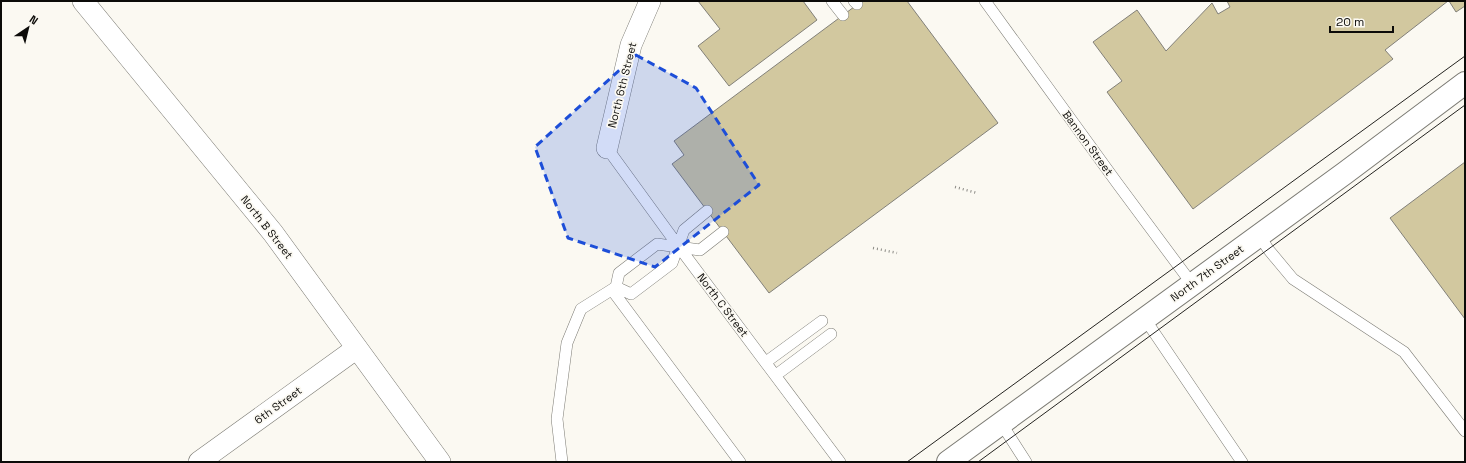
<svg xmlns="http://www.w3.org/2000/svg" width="1466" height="463" font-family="'Space Grotesk',sans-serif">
	<rect width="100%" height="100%" fill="#fbf9f2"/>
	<path fill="#d2c89f" stroke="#828079" d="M698,1H803L817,20L729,86L698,46L720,29Z
		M862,1H907L998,123L769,293L672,164L684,155L674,141Z
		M1227,1H1448L1385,50L1393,59L1193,209L1107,92L1122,81L1093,42L1137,10L1166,51L1212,3L1218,14L1230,7Z
		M1449,1H1465V6L1456,12Z
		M1465,162V319L1390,218Z"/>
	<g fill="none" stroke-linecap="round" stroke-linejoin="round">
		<defs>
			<path id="lane" d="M832,1L843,15
				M854,1L857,4
				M985,1L1117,183L1192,284
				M607,148L679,247L840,462
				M1259,235L1268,249L1293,279L1404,352L1465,431
				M616,287L631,294L672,263L684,230L707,211
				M612,290L740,462
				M1145,319L1242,462
				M766,362L822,321
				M776,375L831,334
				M1001,423L1026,462
				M562,462L557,419L567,343L581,309L616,287L619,273L657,244L700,250L723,232"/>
			<path id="street" d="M83,1L273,233L440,462
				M607,148L631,45L650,1
				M199,462L357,348"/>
			<path id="secondary" d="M948,462L1345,173L1465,83"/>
		</defs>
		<use href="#lane" stroke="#7b7a73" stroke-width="12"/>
		<use href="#street" stroke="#7b7a73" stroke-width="22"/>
		<use href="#secondary" stroke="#7b7a73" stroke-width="24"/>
		<path stroke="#8b8a85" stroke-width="2.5" stroke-dasharray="1 3" stroke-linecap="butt" d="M955,187L977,193
			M873,248L897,253"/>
		<use href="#lane" stroke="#fff" stroke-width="11"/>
		<use href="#street" stroke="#fff" stroke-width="21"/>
		<use href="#secondary" stroke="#fff" stroke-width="22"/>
		<path stroke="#252421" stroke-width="1" d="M907,462L1465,56
			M978,462L1465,105"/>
	</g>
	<path fill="#1d4ed8" fill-opacity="0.2" stroke="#1d4ed8" stroke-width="3" stroke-dasharray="8 5" stroke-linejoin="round" d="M636,55L696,88L759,185L655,267L568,238L535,147Z"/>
	<g text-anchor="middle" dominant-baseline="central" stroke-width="3.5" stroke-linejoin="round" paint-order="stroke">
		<g font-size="11" fill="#0c0b09" stroke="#fbf9f2">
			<text transform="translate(622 85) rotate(-76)">North 6th Street</text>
			<text transform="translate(1088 143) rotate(54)">Bannon Street</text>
			<text transform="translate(267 227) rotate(52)">North B Street</text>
			<text transform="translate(1207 273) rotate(-36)">North 7th Street</text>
			<text transform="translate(723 305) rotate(53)">North C Street</text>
			<text transform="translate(278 405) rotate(-36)">6th Street</text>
		</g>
	</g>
	<rect width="1466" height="463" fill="none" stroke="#0c0b09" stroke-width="4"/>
	<g transform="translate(28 28) rotate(35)" stroke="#fbf9f2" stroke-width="3" paint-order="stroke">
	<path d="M0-3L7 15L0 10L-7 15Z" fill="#0c0b09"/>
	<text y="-6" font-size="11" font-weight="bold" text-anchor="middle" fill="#0c0b09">N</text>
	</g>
	<path d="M1330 26v6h63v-6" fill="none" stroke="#0c0b09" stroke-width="2"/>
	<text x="1336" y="26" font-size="12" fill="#0c0b09" stroke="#fbf9f2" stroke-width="3" paint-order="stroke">20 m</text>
</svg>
